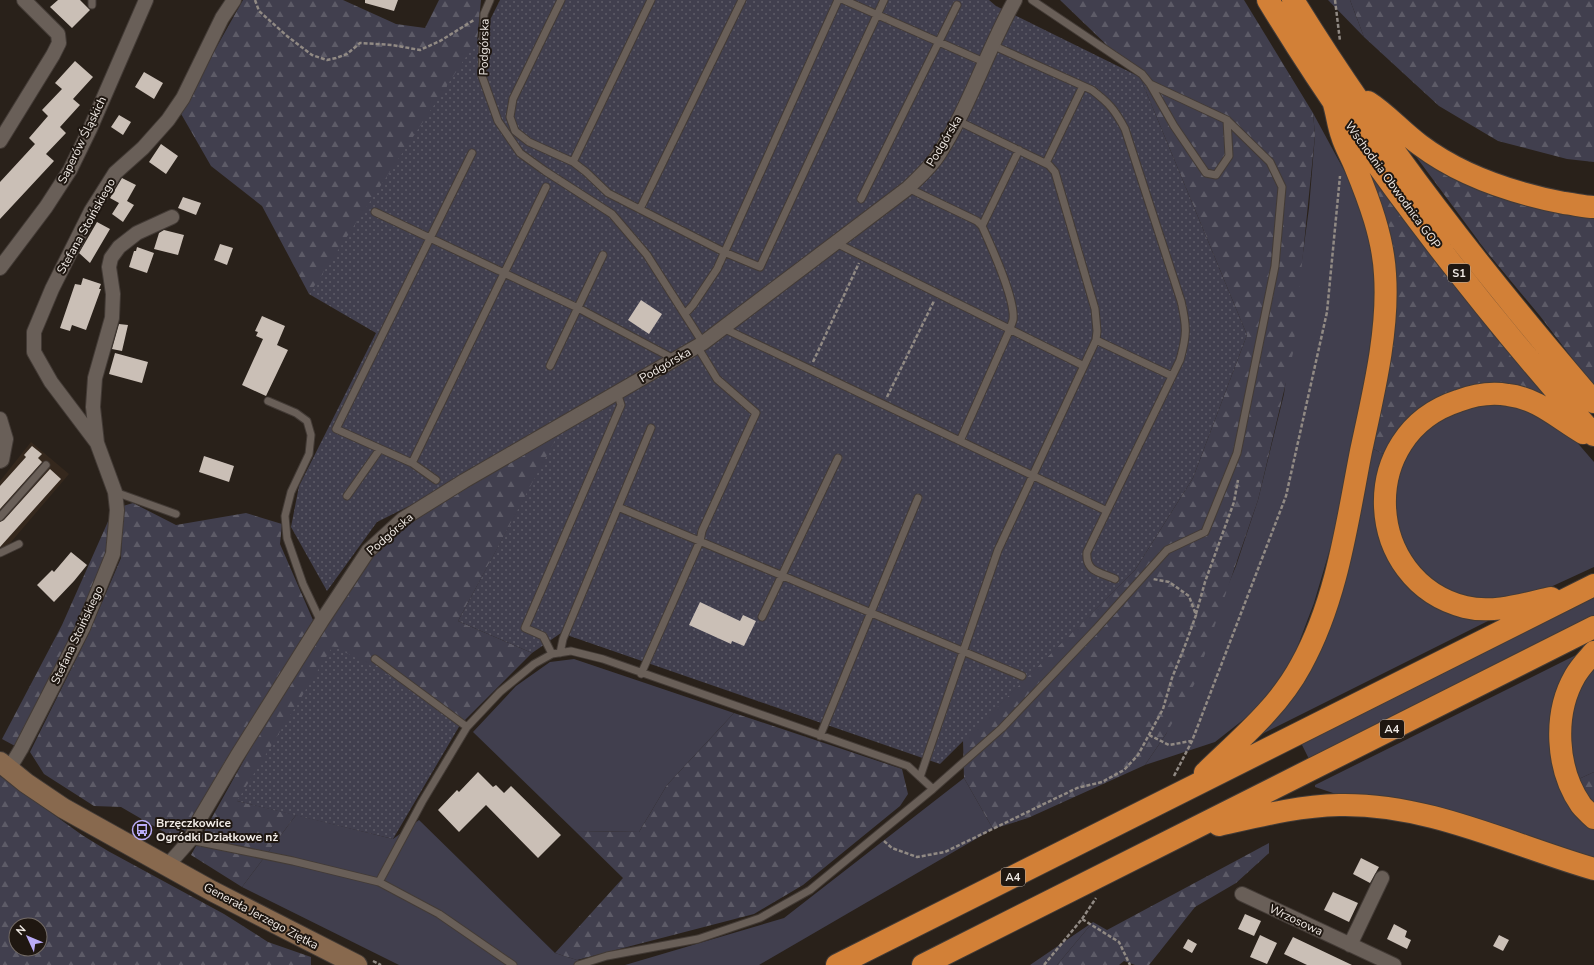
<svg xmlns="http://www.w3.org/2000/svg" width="1594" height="965" font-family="'Nunito Sans',sans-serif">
	<defs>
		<pattern id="forest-firs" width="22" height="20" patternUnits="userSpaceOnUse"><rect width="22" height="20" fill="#413f4e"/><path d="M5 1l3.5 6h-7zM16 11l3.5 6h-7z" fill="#5d5b67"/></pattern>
		<pattern id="garden-dots" width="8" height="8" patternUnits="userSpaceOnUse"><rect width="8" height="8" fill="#413f4e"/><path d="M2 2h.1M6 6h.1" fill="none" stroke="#5d5b67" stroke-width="1.8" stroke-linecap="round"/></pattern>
	</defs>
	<rect width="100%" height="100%" fill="#29211a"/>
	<path fill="#35281d" d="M31,442L69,474L6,548L0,550V481Z"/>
	<path fill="#413f4e" d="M1328,0H1350L1364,37Z
		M1313,113L1358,196L1373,256L1376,301L1365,382L1337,525L1314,603L1292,661L1257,709L1215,742L1145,765L1166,734L1236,566L1258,500L1284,394L1309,208L1315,135Z
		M1496,396L1562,425L1594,462V567L1544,590L1487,605L1431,588L1402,558L1389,492L1425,423Z
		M1368,446L1389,457L1395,564L1492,619L1262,734V731L1303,677Z
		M1594,596V618L1310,761L1301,743Z
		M1580,653L1560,695L1586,821L1594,829V861L1358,796L1336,794L1315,787V785Z
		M574,659L734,713L667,785L639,832L575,831L473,732L516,686L550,662Z
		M1594,663V772L1581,778L1577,784L1570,754L1573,701Z
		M964,778L993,829L759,965H625L784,918Z
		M296,815L393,839L419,820L555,953L593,965H399L242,887Z
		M1093,922L1057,965H1030Z"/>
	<path fill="url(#forest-firs)" fill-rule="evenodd" d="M243,0H343L396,24L425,28L439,0H481L475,63L388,190L309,294L262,206L211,166L180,112Z
		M1060,0H1244L1313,113L1315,135L1293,353L1258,500L1195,683L1166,734L1145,765L1028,818L993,829L964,778L963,740L1135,570L1193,478L1247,335L1140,77Z
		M1350,0H1594V162L1567,159L1498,141L1439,106L1364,37Z
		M1403,139L1594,211V387L1540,316L1486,251Z
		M1354,140L1555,401L1489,387L1389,457L1368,446L1388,309Z
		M561,431L458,621L532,653L460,725L237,801L296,815L242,887L191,855L259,733L369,558L417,518Z
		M133,503L176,525L246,513L282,524L280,544L313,620L183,835L176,839L121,807L94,806L44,774L30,752L88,635L121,558L123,506Z
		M114,508L104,559L73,636L15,746L2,739L62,625Z
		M734,713L902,769L908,794L900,806L803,885L754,914L577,960L555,953L623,878L575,831L639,832L667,785Z
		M1594,772V809L1577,784L1581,778Z
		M0,776L82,835L108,851L224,914L268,942L311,957V965H0ZM16,925H40V949H16Z
		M1269,843V853L1236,883L1195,907L1149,965H1135L1124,961L1119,965H1057L1093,922L1107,930Z"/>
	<path fill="url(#garden-dots)" d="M500,0H989L996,6L1140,77L1247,335L1193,478L1135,570L940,764L561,633L532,653L458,621L560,431L377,522L327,591L291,527L299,486L376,333L309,294L489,22Z
		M333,646L398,680L460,725L393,839L237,801Z"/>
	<path fill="#cabfb6" d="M58,0H80L90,10L72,28L50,7Z
		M365,0H398L394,11L365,3Z
		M75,61L93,77L73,99L80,105L60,127L66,133L46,154L54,161L0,219V182L35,144L29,138L48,116L42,110L62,89L55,83Z
		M144,72L163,83L154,99L135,87Z
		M119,115L131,122L123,135L111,127Z
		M161,144L178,156L166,174L149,162Z
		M122,178L136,185L127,201L134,205L123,222L112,214L119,203L110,198Z
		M183,197L201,203L196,215L178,208Z
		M97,222L110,229L90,263L79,253Z
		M164,230L184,235L178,255L154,249L159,233Z
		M220,244L233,248L227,265L214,260Z
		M137,247L154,253L147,273L129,267L134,251H136Z
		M83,278L101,284L99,289H101L86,330L72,325L70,331L60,328L75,284L81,285Z
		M641,300L662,314L649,334L628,320Z
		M262,316L285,326L277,345L288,350L266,396L242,385L263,339L256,336L258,332L255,331Z
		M119,324L128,325L122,351L112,349Z
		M115,353L148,362L142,383L109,374Z
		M32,446L42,454L38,458L42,462L0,509V486L26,457L24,455Z
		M204,456L234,466L229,482L199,472Z
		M50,469L61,479L0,547V522L4,520Z
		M71,552L87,565L74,581L54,602L37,585L52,570L54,572Z
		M700,602L740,621L743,615L756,621L744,646L732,641L731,644L689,625Z
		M478,772L493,787L496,785L504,793L511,786L561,835L538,858L486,805L459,832L438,810L457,790L459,792Z
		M1361,858L1379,867L1370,883L1353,874Z
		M1333,892L1358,903L1349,922L1324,910Z
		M1245,914L1261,921L1254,936L1238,929Z
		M1394,924L1407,931L1405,937L1411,940L1407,949L1387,939Z
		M1260,935L1277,943L1267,964L1250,957Z
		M1499,935L1509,940L1503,951L1493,946Z
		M1293,937L1312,946L1352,965H1307L1284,954Z
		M1188,939L1197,944L1192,953L1183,948Z"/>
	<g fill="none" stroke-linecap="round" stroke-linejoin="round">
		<defs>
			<path id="service" d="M490,0L484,14L482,76L498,121L520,153L545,171L612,214L647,255L703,343
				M561,0L513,99L510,117L515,131L529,142L573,162L586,172L608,193L724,252L760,267L884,0
				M844,0L984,62
				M92,5V0
				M992,45L1092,90C1109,103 1115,110 1125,129L1181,301C1187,327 1187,335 1180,360L1087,552C1085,572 1100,572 1115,579
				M1150,84L1174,126L1206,173L1216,175L1229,156L1227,120
				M573,162L651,0
				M1046,163L1083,86
				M908,188L977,221L982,226C991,246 1016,300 1013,320C1012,323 1011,326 1010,329L960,441
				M861,199L957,5
				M640,209L742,0
				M375,212L578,308L674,359
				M982,226L1019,150
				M836,243L1084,366
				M685,314L693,305L717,269L838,0
				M723,328L1107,511
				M1096,340L1172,376
				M550,366L603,255
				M268,401L296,413L307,421L311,435L309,454L291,492L285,516L287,538L303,584L321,622
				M412,463L546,187
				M436,480L412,463L336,429L472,153
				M115,492L176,514
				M347,496L380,449
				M618,507L1022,676
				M0,517L46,465
				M0,553L19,544
				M762,617L838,458
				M560,653L563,639L651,428
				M552,654L543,636L525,628L618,412L621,405L617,392
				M375,659L467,727
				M641,674L700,541L702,531L756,413L717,379L697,346
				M820,736L918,498
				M920,777L998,550L1096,340L1097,331L1095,309L1055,172L1049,165L958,121
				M190,840L293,861L379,882L439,914L513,965
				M379,882L422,802L467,727L500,692L534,664L552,654L571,651L603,659L908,766L933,789
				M578,965L607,956L698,939L760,918L810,890L933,789L1002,728L1096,629L1167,550L1205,532L1237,453L1275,266L1282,187L1270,162L1227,120L1150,84L1142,74L1032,0"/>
			<path id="minor" d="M0,141L53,55L59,43L58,34L24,0
				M0,268L46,207L70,170L90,129L146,0
				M0,419L6,439L2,460L0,461
				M97,443L93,407L95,378L112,318L113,294L109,267L111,258L119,247L137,233L172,217
				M9,769L21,749L83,628L113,554L117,510L115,492L97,443L51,382L34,352V332L52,289L91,211L115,173L143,148L168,120L183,98L222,18L234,0
				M167,866L190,840L199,820L237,756L321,622L368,551L403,519L464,481L703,343L908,188C919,177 931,167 939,154C970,106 987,50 1015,0
				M1242,894L1394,965
				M1350,945L1382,878"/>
			<path id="secondary" d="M0,762L26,783L63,808L212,891L357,965"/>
			<path id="motorway" d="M1268,0C1362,155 1474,299 1594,435
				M1293,0C1381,143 1485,275 1594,402
				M1368,102C1387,114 1401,131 1420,145C1461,176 1513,193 1564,203C1574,204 1584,207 1594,207
				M1551,598C1524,604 1493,614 1465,607C1363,581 1356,434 1458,401C1474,395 1491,392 1508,395C1537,398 1559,419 1583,433
				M1594,652C1587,660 1580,667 1575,676C1553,714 1556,769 1581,805C1585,810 1590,814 1594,818
				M1205,773C1240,739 1278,708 1301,665C1337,600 1347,523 1361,451C1373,395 1389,331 1385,274C1383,237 1369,200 1355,166C1351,156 1345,146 1342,136C1338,125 1337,114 1334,104
				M1219,825C1259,816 1298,806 1339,805C1428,803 1511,845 1594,869
				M837,965L1594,585
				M923,965L1594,627"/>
		</defs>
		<use href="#service" stroke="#433b36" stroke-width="9"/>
		<use href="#minor" stroke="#433b36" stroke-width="16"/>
		<use href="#secondary" stroke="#433b36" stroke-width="22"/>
		<use href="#motorway" stroke="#433b36" stroke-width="24"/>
		<path stroke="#918a84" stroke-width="2.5" stroke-dasharray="4 2" stroke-linecap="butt" d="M255,0L259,11L287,36L312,55L327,60L336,58L347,54L360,43L392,45L420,50L440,41L474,20
			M1335,0L1340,41
			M813,362L859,263
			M887,397L934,301
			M1196,614L1205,582L1234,502L1238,480
			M1149,735L1169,745L1191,741
			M1174,776L1192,741L1286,496L1327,312L1340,176
			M884,841L892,848L917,857L945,852L1077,788L1102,782L1124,770L1138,755L1163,709L1172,678L1186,643L1196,615L1189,596L1169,582L1153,579
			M1082,919L1096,898
			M373,961L381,965
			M1044,965L1082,919L1119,942L1130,965"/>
		<use href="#service" stroke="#695f58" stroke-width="7"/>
		<use href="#minor" stroke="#695f58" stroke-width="14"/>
		<use href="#secondary" stroke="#88694e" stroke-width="20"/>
		<use href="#motorway" stroke="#d28037" stroke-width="22"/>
	</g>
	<defs>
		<symbol id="bus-ring" viewBox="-11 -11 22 22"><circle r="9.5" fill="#1f1711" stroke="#b9abf7" stroke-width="1.5"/><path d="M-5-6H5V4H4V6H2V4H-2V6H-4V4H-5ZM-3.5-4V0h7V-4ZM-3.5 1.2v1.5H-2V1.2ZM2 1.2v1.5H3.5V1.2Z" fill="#b9abf7"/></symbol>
	</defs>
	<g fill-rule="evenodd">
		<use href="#bus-ring" x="131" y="819" width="22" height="22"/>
	</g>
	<g text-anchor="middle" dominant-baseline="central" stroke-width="4" stroke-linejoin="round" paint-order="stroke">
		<g fill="#1f1711" stroke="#b1aba5" stroke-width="1">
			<rect x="1448" y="264" width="22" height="18" rx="3"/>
			<rect x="1380" y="720" width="24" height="18" rx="3"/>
			<rect x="1001" y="868" width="24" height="18" rx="3"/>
		</g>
		<g font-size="11" font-weight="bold" fill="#f0eae5">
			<text x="1459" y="273">S1</text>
			<text x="1392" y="729">A4</text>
			<text x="1013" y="877">A4</text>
		</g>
		<g font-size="12" fill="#f0eae5" stroke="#1f1711">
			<text transform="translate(484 47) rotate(-89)">Podgórska</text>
			<text transform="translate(82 140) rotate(-64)">Saperów Śląskich</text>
			<text transform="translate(944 141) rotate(-59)">Podgórska</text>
			<text transform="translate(1393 185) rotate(54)">Wschodnia Obwodnica GOP</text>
			<text transform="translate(86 226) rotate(-61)">Stefana Stoińskiego</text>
			<text transform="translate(665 365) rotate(-30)">Podgórska</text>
			<text transform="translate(390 534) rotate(-41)">Podgórska</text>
			<text transform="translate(77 635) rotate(-65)">Stefana Stoińskiego</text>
			<text transform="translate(261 916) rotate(28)">Generała Jerzego Ziętka</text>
			<text transform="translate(1296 920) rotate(25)">Wrzosowa</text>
		</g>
		<g font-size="12" font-weight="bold" fill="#f0eae5" stroke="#1f1711" text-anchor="start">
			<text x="156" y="823">Brzęczkowice<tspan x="156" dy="14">Ogródki Działkowe nż</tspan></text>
		</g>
	</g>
	<g transform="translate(28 937) rotate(314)"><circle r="19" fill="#1f1711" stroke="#736b66"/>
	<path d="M0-3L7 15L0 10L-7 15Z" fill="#b9abf7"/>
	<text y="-6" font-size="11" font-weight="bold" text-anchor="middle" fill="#f0eae5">N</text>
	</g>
</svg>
